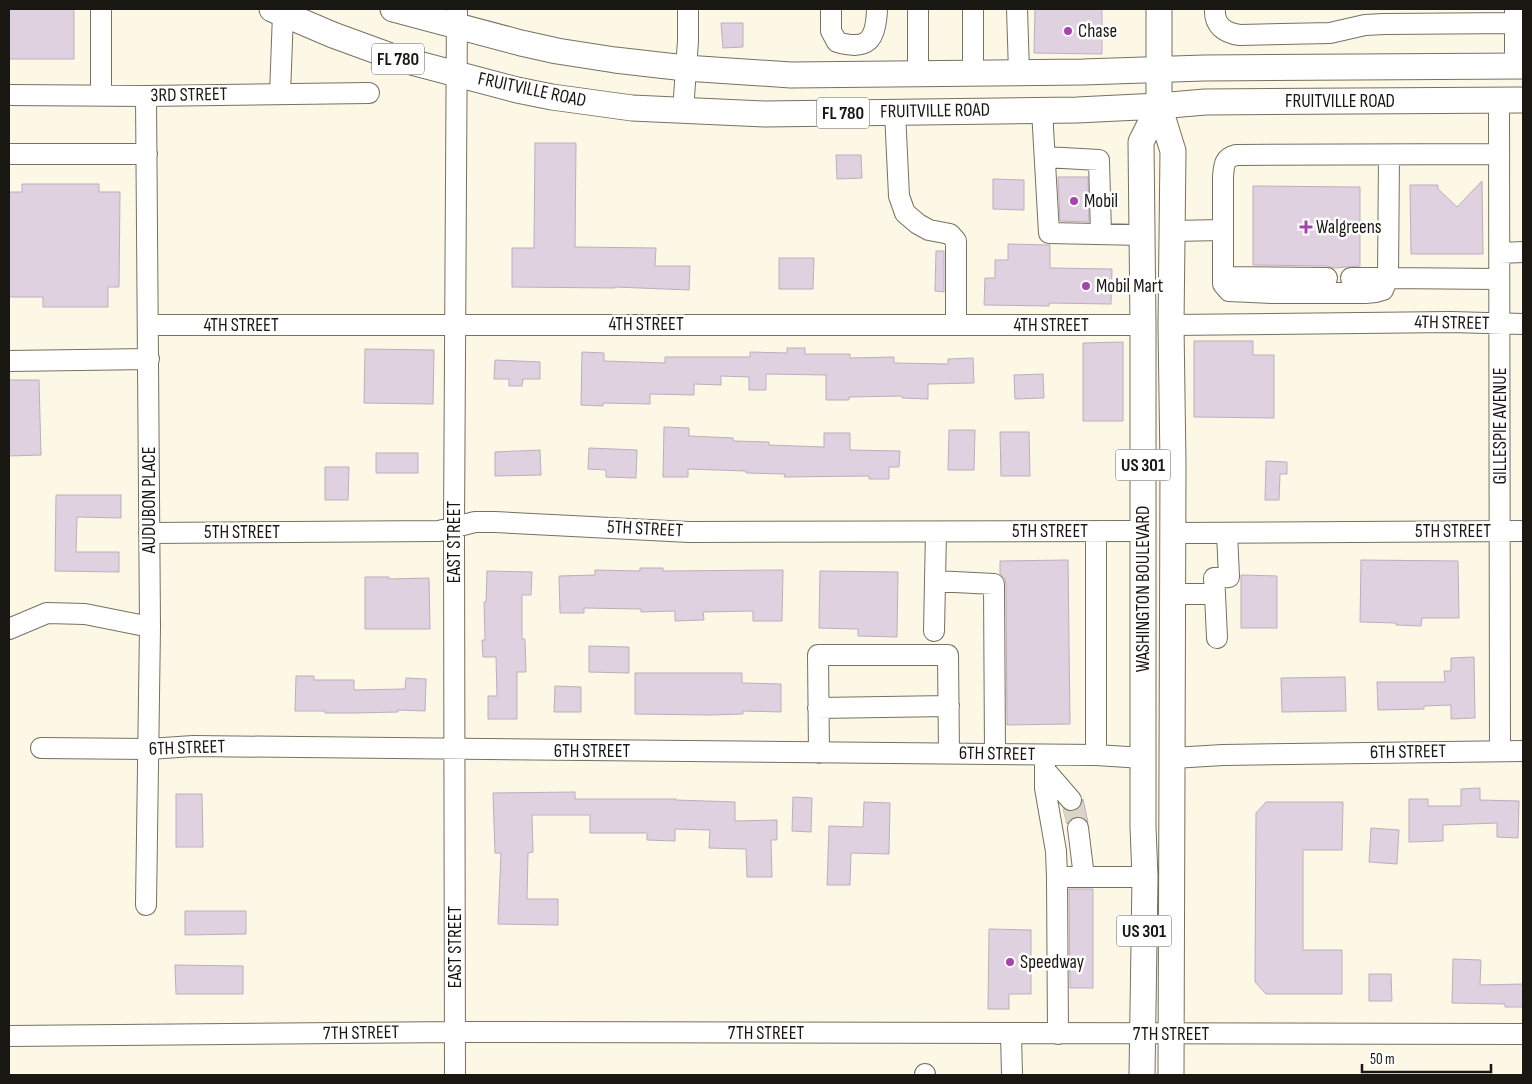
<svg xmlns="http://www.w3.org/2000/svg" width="1532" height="1084" font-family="'Sofia Sans Condensed',sans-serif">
	<rect width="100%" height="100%" fill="#fdf7e6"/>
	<path fill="#dfd1df" stroke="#bcafbd" d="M9,9H74V59H9Z
		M1035,9H1102V54L1034,53Z
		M721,23H743V47L723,48Z
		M535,143H576L575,247L656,248L655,266H690L689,290L615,287V288L512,287V248H534Z
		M836,155H861L862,178L837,179Z
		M1058,177H1088L1089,222L1060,221Z
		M993,179L1024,180V210L993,209Z
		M1482,181L1483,254H1411L1410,185H1438V189L1457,207Z
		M22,184H99V192H120L119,287H108V307H43V297H9V192H22Z
		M1253,186L1360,187V266L1334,268L1327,266L1253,265Z
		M1008,244L1050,245V268L1112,269L1111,304L1049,303V306L984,305L985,278H995V260H1008Z
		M936,251H944V292L935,291Z
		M779,258H814L813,289H779Z
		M1194,341H1253V355H1274V418L1194,417Z
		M1123,342V421H1083V343Z
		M787,348H805V354H850V358L894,357V363L948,364V359L973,358L974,383L928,384V399L902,398V396L849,397V400H826V375L766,374V390H749V377L721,376V385L694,384V395L650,394V404L603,403V406L581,405L582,352L604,353V361L665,363V357H750V352L787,353Z
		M365,349L434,350L433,404L364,403Z
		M495,360L540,362V379H523L522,386H509V379H494Z
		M1043,374L1044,398L1015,399L1014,375Z
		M9,380H39L41,455L9,456Z
		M664,427L689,428V436L733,438V441L769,442V445L824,447V433H850V450L900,451L899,467H889V479H869V476L784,477L785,474L746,473V471L688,469V477H663Z
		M949,430H975L974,470H948Z
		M1000,432H1029L1030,476H1001Z
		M589,448L637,450L636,478L606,477V470L588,469Z
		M540,450L541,475L495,476V452Z
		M376,453H418V473H376Z
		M1266,461L1287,462V474H1280L1279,500H1265Z
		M325,467H349L348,500H325Z
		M56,495H121V518L77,517L76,552H119V572L55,571Z
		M1068,560L1070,724L1007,725L1006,584L1005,579L1000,574V561Z
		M1361,560L1458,561L1459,618H1422L1421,626L1396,625V623L1360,622Z
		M640,568H663V571L783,570L782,621H753V611L703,612L704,620L675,621V611L641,612V609L584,608V613H560L559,576L595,575V570L640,571Z
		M487,571L532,572L531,595H522V639H525L526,672H517V719H488V696H497L496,657H483L482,640H485L484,602H486Z
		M820,571L898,572L897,637L858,636V629L819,628Z
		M1241,575L1277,576V628H1241Z
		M365,577H389V579L429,578L430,629H365Z
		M589,646L629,647V673L589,672Z
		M1474,657L1475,718L1451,719V705L1424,706V709L1378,710L1377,682H1445L1444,671H1451V658Z
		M635,673H742V683L781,684V712L743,711V714L710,715L635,714Z
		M296,676H314V680H354V690L405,689L406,678L426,679L425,711L398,710V712L354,713H325V711H295Z
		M1345,677L1346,711L1282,712L1281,678Z
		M555,686L581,687V712H554Z
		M1480,788V800L1519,801L1518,838L1497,837V823L1443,825V841L1409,842V799H1428V806H1461V789Z
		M575,792V799H676V800L735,802V821L777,820V840H771L772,877H747L746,849L709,848L710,830L675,829V841L647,840V833H590V815H532L533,852L528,853L527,899H558V925L498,924L501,853H495L493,793Z
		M176,794H202L203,847H176Z
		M793,797L812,798L811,832L792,831Z
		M1083,799L1088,823L1083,817L1077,816L1071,818L1067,824L1063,809L1068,811L1074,812L1079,809Z
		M864,802L890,803L889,854L851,853L850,885H827L829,826L863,827Z
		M1266,802H1343L1342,850H1303V950H1342V994H1266L1255,982L1256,813Z
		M1371,828L1399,830L1397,864L1369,862Z
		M1069,889H1093V988H1070Z
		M185,911H246V934L185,935Z
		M989,929L1031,930V994H1009V1009H988Z
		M1453,959L1481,960L1480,985L1523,984V1007H1505V1004L1452,1003Z
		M175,965L243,966V994H176Z
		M1369,974H1391L1392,1001H1369Z"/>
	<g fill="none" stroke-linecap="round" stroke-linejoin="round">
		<path stroke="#dbd5c6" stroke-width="20" stroke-dasharray="20 10" stroke-linecap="butt" d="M1071,800L1078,828"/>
		<defs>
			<path id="minor" d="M831,9V31L837,42C868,51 876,40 877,9
				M918,9V73
				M973,9V73
				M1017,9L1019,72
				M1215,9C1214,25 1224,33 1240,35L1330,33L1365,25L1384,24L1515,23
				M1515,9V66
				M280,94L283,14
				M9,95L146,96L369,93
				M101,95V9
				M146,96L150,627L146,905
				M1499,100L1500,751
				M1042,110L1049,233L1142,235
				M683,111L688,41V9
				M895,112L899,196L905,213L918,224L929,230L950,234L956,241V324
				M9,154H147
				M1499,154L1236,155C1224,158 1224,165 1223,177V284L1229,291L1272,293H1365L1376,292L1383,290L1388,278L1499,279
				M1045,157L1099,160L1101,234
				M1172,231L1223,230
				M1500,253L1523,252
				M1223,277L1327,278
				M1351,278H1388L1389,155
				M149,325H1143
				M1171,325L1451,322L1523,324
				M9,361L149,359
				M1096,531V755
				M936,532L935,581L994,584L995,754
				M149,533L439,531L475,522H495L689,532L1142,531
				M1173,533L1523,531
				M1173,594H1215L1217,638
				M1215,594L1214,578L1229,577L1227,533
				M9,629L47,613L85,614L150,627
				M934,631L935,581
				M818,708L949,706
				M41,748L149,749L193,746L1096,755L1143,758
				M819,753L818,655H948L949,754
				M1045,755V788L1056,851L1057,877H1145
				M1173,758L1223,755L1523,751
				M1045,770L1071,800
				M1078,828L1084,877
				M1057,877L1058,1034
				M1011,1034L1012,1075
				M9,1036L455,1032L1523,1034
				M925,1074V1075
				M455,1075L454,527L457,9"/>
			<path id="major" d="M272,9L333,35L396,58L517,90L552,97L632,108L765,114L1077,110L1159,106L1205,102L1523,100
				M393,9L521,43L557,51L615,60L685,68L791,75L1083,72L1204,68L1523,66
				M1159,9V106L1173,151L1171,325L1173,465L1171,1075
				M1142,1075L1145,877L1143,827V325L1141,142L1159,106"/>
		</defs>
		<use href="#minor" stroke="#777162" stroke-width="22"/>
		<use href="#major" stroke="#777162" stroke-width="27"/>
		<use href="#minor" stroke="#fff" stroke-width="20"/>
		<use href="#major" stroke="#fff" stroke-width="25"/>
	</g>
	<g fill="#a545ad" stroke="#fff" stroke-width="2">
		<circle cx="1068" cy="31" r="5"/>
		<circle cx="1074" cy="201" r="5"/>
		<path d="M1303.5 219.5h5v5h5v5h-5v5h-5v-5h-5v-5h5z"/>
		<circle cx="1086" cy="286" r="5"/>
		<circle cx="1010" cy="962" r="5"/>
	</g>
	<g text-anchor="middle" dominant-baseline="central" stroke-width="5" stroke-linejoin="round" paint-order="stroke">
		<g fill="#fff" stroke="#5e5d58" stroke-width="1">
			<rect x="372" y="43.5" width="52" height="31" rx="4"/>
			<rect x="817" y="97.5" width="52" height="31" rx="4"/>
			<rect x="1115.5" y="449.5" width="55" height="31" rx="4"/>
			<rect x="1116.5" y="915.5" width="55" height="31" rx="4"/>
		</g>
		<g font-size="18" font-weight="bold" fill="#191711">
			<text x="398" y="59">FL 780</text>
			<text x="843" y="113">FL 780</text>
			<text x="1143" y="465">US 301</text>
			<text x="1144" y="931">US 301</text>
		</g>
		<g font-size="19" fill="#191711" stroke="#fff" text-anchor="start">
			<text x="1078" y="31">Chase</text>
			<text x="1084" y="201">Mobil</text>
			<text x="1316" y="227">Walgreens</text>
			<text x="1096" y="286">Mobil Mart</text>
			<text x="1020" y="962">Speedway</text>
		</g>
		<g font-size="19" fill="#191711" stroke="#fff">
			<text transform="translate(532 90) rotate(12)">FRUITVILLE ROAD</text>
			<text transform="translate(189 95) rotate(-1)">3RD STREET</text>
			<text x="1340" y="101">FRUITVILLE ROAD</text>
			<text transform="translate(935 111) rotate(-1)">FRUITVILLE ROAD</text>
			<text transform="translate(1452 323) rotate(1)">4TH STREET</text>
			<text x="646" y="324">4TH STREET</text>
			<text x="241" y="325">4TH STREET</text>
			<text x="1051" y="325">4TH STREET</text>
			<text transform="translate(1500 426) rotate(-90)">GILLESPIE AVENUE</text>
			<text transform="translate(149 500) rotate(-90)">AUDUBON PLACE</text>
			<text transform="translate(645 529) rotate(3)">5TH STREET</text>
			<text x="1050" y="531">5TH STREET</text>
			<text x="1453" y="531">5TH STREET</text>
			<text x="242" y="532">5TH STREET</text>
			<text transform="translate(454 542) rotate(-90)">EAST STREET</text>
			<text transform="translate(1143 589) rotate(-90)">WASHINGTON BOULEVARD</text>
			<text transform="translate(187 748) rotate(-2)">6TH STREET</text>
			<text x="592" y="751">6TH STREET</text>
			<text transform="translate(1408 752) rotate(-1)">6TH STREET</text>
			<text transform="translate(997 754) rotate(1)">6TH STREET</text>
			<text transform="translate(455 947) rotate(-90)">EAST STREET</text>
			<text transform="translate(361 1033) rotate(-1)">7TH STREET</text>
			<text x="766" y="1033">7TH STREET</text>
			<text x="1171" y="1034">7TH STREET</text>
		</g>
	</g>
	<rect width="1532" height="1084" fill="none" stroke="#191711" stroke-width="20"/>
	<path d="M1362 1064v8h129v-8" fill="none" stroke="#191711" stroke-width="2.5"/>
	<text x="1370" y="1064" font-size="15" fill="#191711" stroke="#ffffff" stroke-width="4" paint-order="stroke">50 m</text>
</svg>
